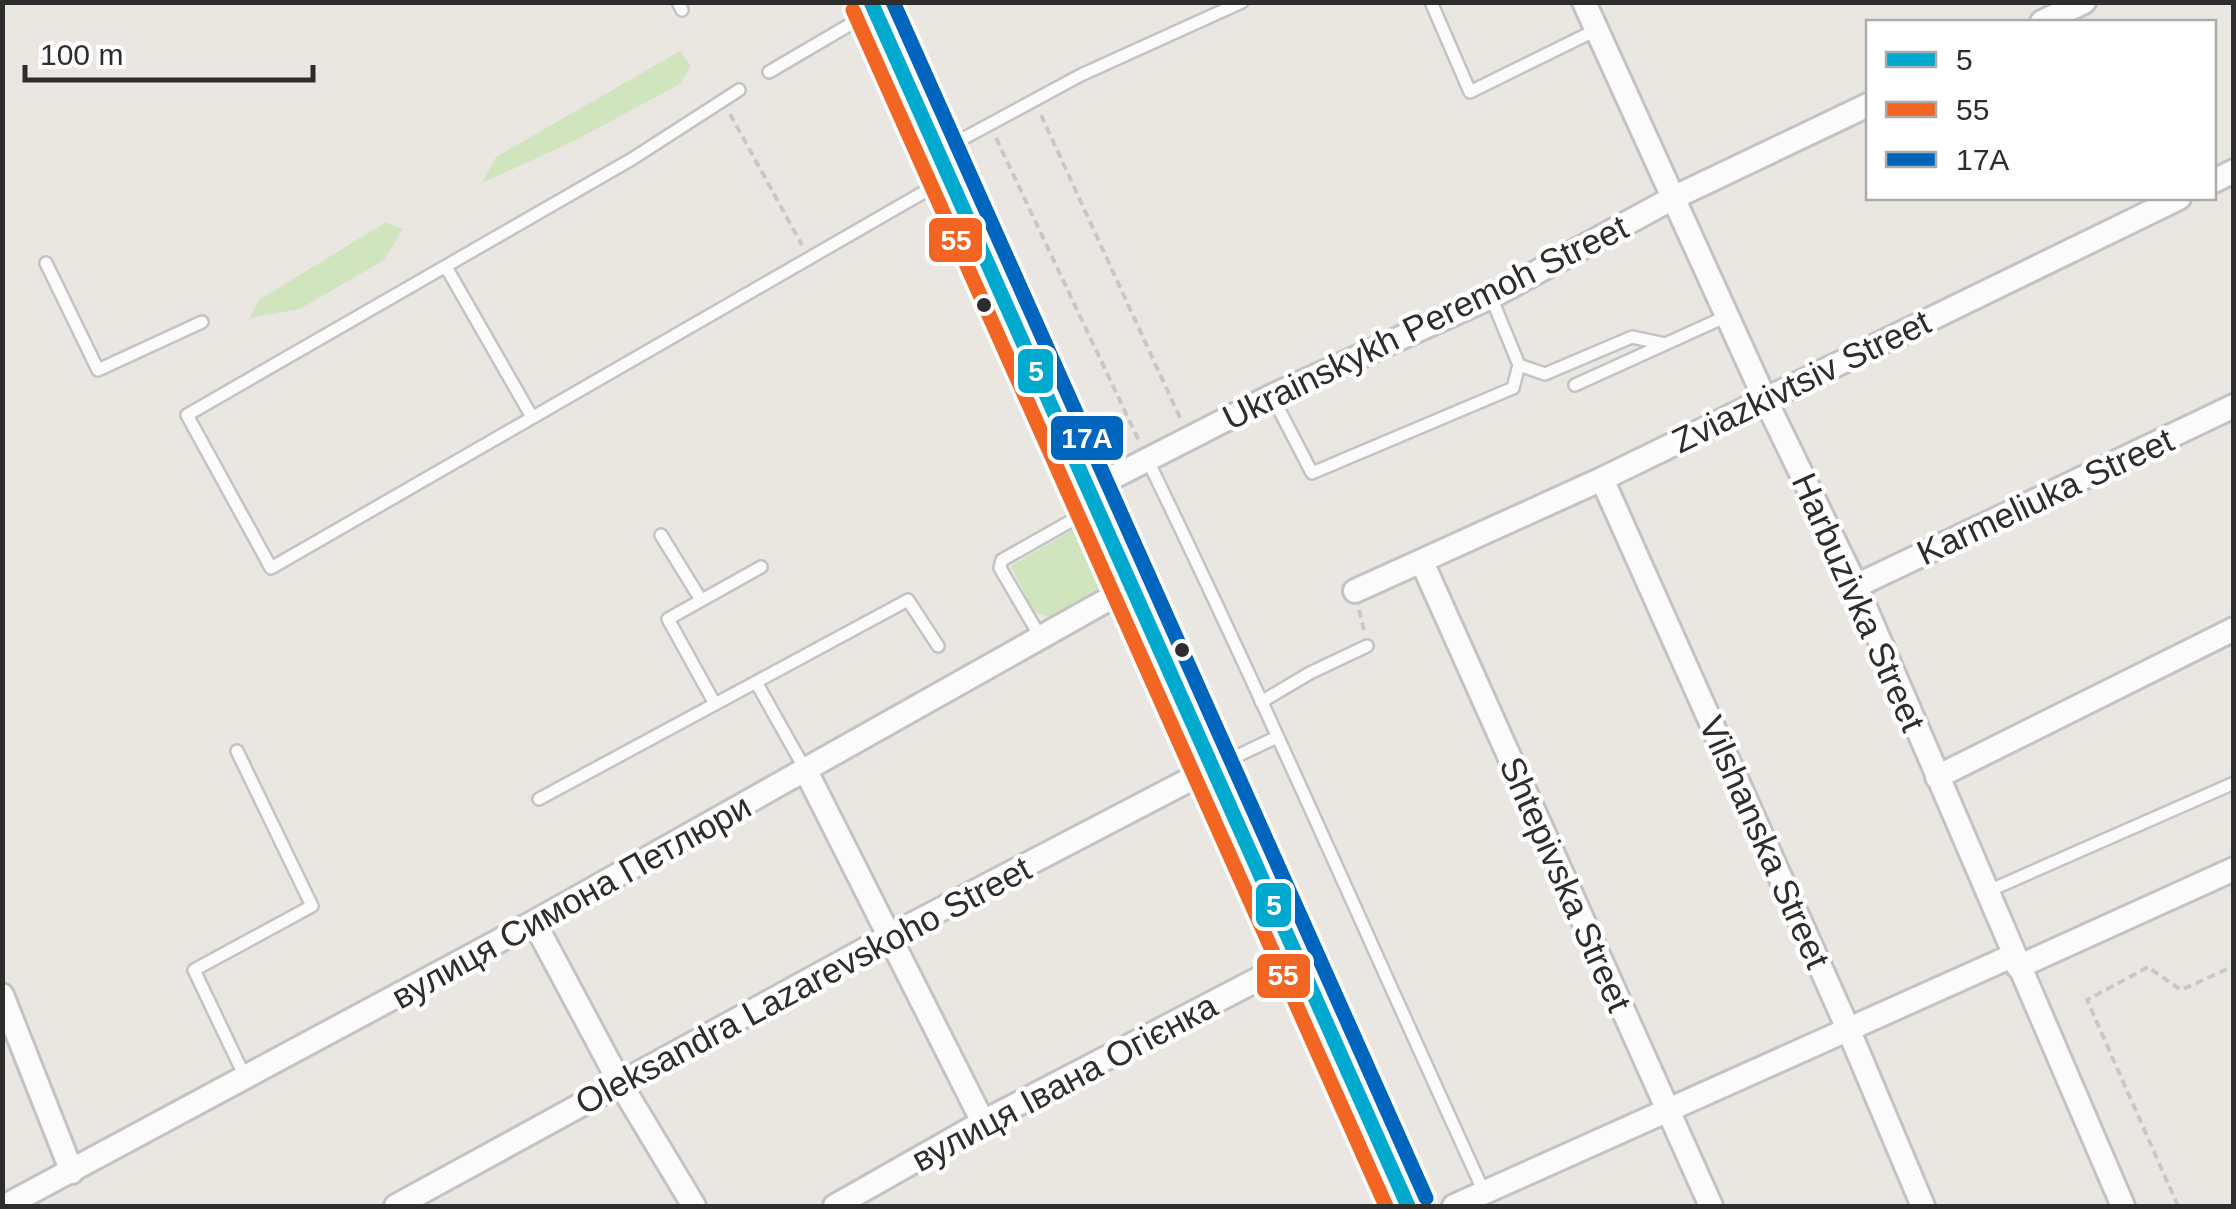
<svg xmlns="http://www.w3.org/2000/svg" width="2236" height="1209" font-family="Arial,sans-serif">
	<rect width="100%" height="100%" fill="#eae7e3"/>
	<path fill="#d0e4be" d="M680,51L691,66L680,84L574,141L482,183L496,157Z
		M386,222L403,229L384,260L300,309L250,318L259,300Z
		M1079,526L1105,584L1049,617L1033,612L1011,566Z"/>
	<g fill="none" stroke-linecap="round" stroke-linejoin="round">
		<defs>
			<path id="lane" d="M678,2L682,10
				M1431,2L1470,92L1596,30
				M769,72L873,11
				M739,90L632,159L187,415L271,568L945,180
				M942,150L1081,75L1242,2
				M46,263L98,370L202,322
				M446,267L532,417
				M1519,365L1545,374L1632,337L1665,344
				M1575,385L1727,316
				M1272,396L1312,473L1513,388L1519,365L1491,297
				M1147,459C1265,701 1372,948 1484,1192
				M661,535L701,600
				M1041,638L1000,568L1002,560L1094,508
				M756,682L806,771
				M1261,702L1310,673L1367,646
				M715,704L668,619L761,567
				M237,751L312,906L194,970L246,1079
				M1216,766L1275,738
				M539,799L908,600L938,646
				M1986,892L2234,783"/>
			<path id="street" d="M1584,2L1764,397L1856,586L2123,1206
				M2042,22L2084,2
				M2214,181L2234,171
				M1602,479L1849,1031L1923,1206
				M1090,489L1272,396L1491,297L1673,198L1868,105
				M1422,562L1711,1206
				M1856,586L2234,406
				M1355,591L1602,479L2179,198
				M806,771L983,1122
				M1937,777L2234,629
				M534,922L620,1083L694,1206
				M2018,967L2234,869
				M2,995L72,1172
				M5,1206L534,922L1132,586
				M396,1206L888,937L1212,768
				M835,1206L983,1122L1295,960
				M1454,1206L2012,956"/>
			<path id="primary" d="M871,2L1408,1206"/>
		</defs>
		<use href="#lane" stroke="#c4c3c3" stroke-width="16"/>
		<use href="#street" stroke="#c4c3c3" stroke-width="28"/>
		<use href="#primary" stroke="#c6c4c3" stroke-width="40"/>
		<path stroke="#c8c8c8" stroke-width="4" stroke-dasharray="8 5" stroke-linecap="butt" d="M730,114L802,245
			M1041,115L1181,420
			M996,138L1139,441
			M1359,610L1364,630
			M2178,1206L2087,1000L2148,967L2181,990L2234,966"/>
		<use href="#lane" stroke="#fcfbfb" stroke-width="11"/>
		<use href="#street" stroke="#fcfbfb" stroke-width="22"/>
		<use href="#primary" stroke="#e7e1d5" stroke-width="35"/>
		<defs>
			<path id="bus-1" d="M871,2L1408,1206"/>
			<path id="bus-2" d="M853,10L1386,1206"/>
			<path id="bus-3" d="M893,2L1426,1198"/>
		</defs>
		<use href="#bus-1" stroke="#fff" stroke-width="22"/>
		<use href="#bus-2" stroke="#fff" stroke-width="22"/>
		<use href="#bus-3" stroke="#fff" stroke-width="22"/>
		<use href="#bus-1" stroke="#00a9ce" stroke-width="15"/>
		<use href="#bus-2" stroke="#f26522" stroke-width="15"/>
		<use href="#bus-3" stroke="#0065bd" stroke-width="15"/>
	</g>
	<g fill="#2d2d2d" stroke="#fff" stroke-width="4">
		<circle cx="984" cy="305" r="9"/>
		<circle cx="1182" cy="650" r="9"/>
	</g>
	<g text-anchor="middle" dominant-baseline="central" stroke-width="9" stroke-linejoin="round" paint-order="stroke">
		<g font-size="35" fill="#2d2d2d" stroke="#fff">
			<text transform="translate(1425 322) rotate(-26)">Ukrainskykh Peremoh Street</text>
			<text transform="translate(1801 381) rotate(-26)">Zviazkivtsiv Street</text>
			<text transform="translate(2045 496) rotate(-25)">Karmeliuka Street</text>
			<text transform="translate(1859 602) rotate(66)">Harbuzivka Street</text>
			<text transform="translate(1765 842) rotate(66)">Vilshanska Street</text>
			<text transform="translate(1566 884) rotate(66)">Shtepivska Street</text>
			<text transform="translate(571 901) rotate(-29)">вулиця Симона Петлюри</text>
			<text transform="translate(803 985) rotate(-28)">Oleksandra Lazarevskoho Street</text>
			<text transform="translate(1064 1082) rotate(-28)">вулиця Івана Огієнка</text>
		</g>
	</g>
	<g stroke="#fff" stroke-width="4">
		<rect x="927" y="216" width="57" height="48" rx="10" fill="#f26522"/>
		<rect x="1016" y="347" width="39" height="48" rx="10" fill="#00a9ce"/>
		<rect x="1049" y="414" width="76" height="48" rx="10" fill="#0065bd"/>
		<rect x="1254" y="881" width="39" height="48" rx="10" fill="#00a9ce"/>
		<rect x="1255" y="952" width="57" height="48" rx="10" fill="#f26522"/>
	</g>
	<g font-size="28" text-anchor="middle" font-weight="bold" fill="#fff">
		<text x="956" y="250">55</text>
		<text x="1036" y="381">5</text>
		<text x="1087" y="448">17А</text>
		<text x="1274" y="915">5</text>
		<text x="1283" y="985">55</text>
	</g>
	<rect width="2236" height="1209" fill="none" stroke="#2d2d2d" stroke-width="10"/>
	<rect x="1866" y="20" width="350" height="180" fill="#ffffff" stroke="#ababab" stroke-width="2.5"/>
	<rect x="1886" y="52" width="50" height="15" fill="#00a9ce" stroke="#ababab" stroke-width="2.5"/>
	<text x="1956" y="70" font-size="30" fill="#2d2d2d">5</text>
	<rect x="1886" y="102" width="50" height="15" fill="#f26522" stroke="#ababab" stroke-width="2.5"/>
	<text x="1956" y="120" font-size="30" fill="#2d2d2d">55</text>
	<rect x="1886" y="152" width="50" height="15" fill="#0065bd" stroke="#ababab" stroke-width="2.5"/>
	<text x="1956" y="170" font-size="30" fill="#2d2d2d">17А</text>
	<path d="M25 65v15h288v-15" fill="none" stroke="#2d2d2d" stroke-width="5"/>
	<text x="40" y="65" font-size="30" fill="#2d2d2d" stroke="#ffffff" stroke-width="8" paint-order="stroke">100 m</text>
</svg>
